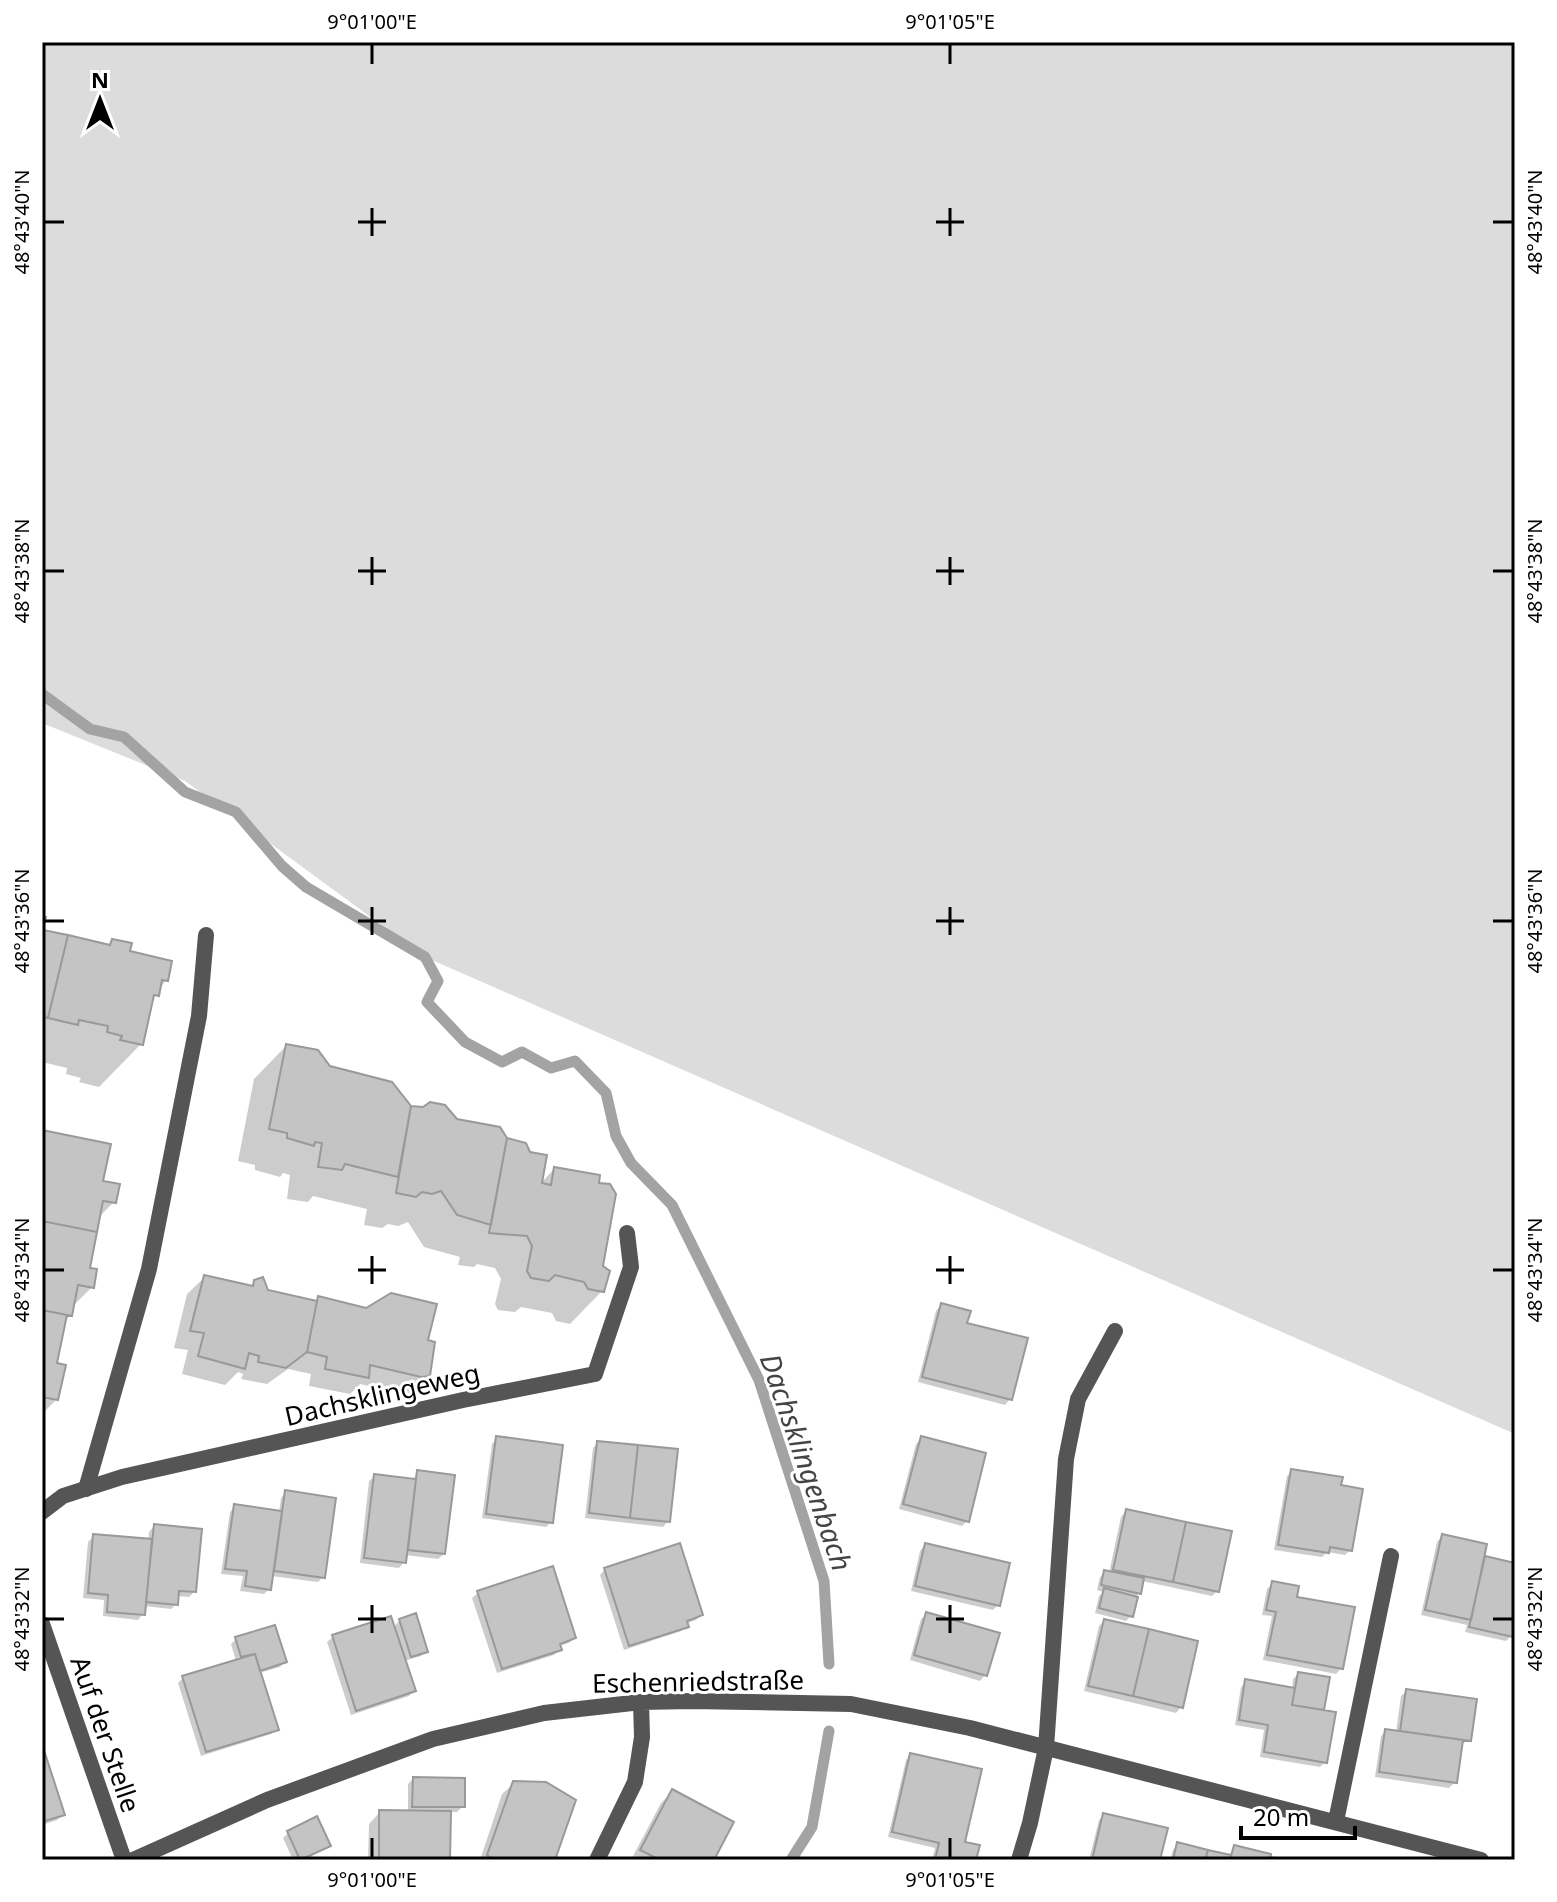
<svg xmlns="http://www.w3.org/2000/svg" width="1557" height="1902" font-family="'Noto Sans',sans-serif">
	<rect width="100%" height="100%" fill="#fff"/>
	<path fill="#dcdcdc" d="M42,42H1515V1434L425,957L185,781L42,723Z"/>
	<path fill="#0003" d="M42,932L106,947L112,941L166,980L151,1001L141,1044L99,1087L79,1082L81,1078L66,1074L67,1068L42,1062Z
		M286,1046L410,1108L423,1109L456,1121L540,1184L554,1169L601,1267L602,1291L570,1324L556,1321L552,1313L521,1307L515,1312L498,1310L495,1304L501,1279L495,1268L477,1264L474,1267L458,1265L460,1257L424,1247L408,1222L398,1226L388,1224L382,1228L364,1225L367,1209L313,1196L308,1202L287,1199L290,1175L283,1173L280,1177L255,1170V1165L238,1161L254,1079Z
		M42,1132L101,1182L114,1202L98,1218L87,1270L92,1287L71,1308L70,1315L63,1321L55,1364L57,1399L42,1414Z
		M205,1277L250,1287L255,1282L266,1292L315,1303L319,1298L426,1342L428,1375L410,1393L402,1394L360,1384L350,1394L309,1386L311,1374L288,1369L267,1384L241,1379L243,1374L238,1372L225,1385L182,1374L188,1350L174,1348L187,1294Z
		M941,1305L965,1325L1010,1399L1005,1405L918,1382L936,1311Z
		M497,1438L551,1522L546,1527L482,1518L492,1444Z
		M921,1439L967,1521L962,1526L899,1509L916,1444Z
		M598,1443L668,1521L663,1527L585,1518L593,1448Z
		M1292,1471L1339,1487L1350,1550L1345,1555L1327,1552L1322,1557L1274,1550L1287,1476Z
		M418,1472L444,1554L438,1559L405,1555L404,1562L399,1568L360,1563L369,1481L375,1476L412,1481Z
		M286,1492L323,1577L318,1582L271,1576L269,1589L264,1594L240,1591L243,1576L221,1574L230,1512L235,1506L279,1513L281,1498Z
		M1126,1511L1217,1591L1212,1596L1142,1581L1131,1616L1126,1621L1095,1613L1099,1596L1103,1592L1097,1590L1100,1577L1105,1572L1109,1573L1121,1517Z
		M154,1526L195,1591L189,1597L177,1596L176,1604L171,1609L144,1606L143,1614L138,1620L103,1616L104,1600L83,1598L88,1542L94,1536L148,1541L149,1532Z
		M1442,1536L1482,1558L1515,1565V1617L1511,1636L1506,1641L1465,1632L1467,1625L1421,1615L1437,1542Z
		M925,1545L998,1605L993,1610L911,1591L920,1551Z
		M605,1569L701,1615L696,1620L685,1624L686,1626L681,1631L624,1650L600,1575Z
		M1272,1584L1295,1598L1341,1668L1336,1674L1263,1660L1272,1616L1262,1615L1267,1589Z
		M478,1593L574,1638L569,1643L559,1646L560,1649L554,1655L497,1673L472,1598Z
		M927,1614L985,1675L980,1681L910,1660L921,1619Z
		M390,1619L393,1628L400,1620L426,1651L421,1656L404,1661L414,1690L409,1696L351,1715L327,1642L333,1637Z
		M1104,1621L1181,1707L1176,1713L1084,1691L1099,1626Z
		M236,1639L285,1661L280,1667L259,1673L276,1729L271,1734L201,1756L178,1683L183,1678L236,1661L231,1644Z
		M1298,1674L1327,1679L1322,1712L1325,1762L1320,1767L1260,1757L1264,1730L1235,1725L1241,1687L1246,1682L1292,1689L1293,1679Z
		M1407,1691L1469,1740L1460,1745L1455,1782L1449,1788L1375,1777L1381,1736L1386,1731L1396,1732L1401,1696Z
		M42,1750L62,1815L57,1820L42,1825Z
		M911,1755L963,1844L974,1860H932L935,1848L888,1837L906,1760Z
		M413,1779L463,1806L457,1812H449L448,1860H368L369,1824L380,1812H408V1784Z
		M514,1783L553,1860H480L502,1794Z
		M673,1791L712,1860H631L661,1803Z
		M1104,1815L1158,1860H1089L1099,1820Z
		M288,1833L329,1846L305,1860H293L283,1838Z
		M1178,1844L1228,1857L1234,1847L1289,1860H1170L1173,1850Z"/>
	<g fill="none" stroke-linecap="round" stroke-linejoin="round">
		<path stroke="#a3a3a3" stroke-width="11" d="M42,694L90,729L124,737L185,792L236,812L282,866L306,887L425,957L438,981L427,1002L465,1042L502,1062L522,1052L551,1068L575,1061L606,1093L616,1136L631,1163L672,1205L759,1380L824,1581L829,1664
			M791,1860L812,1827L829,1731"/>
	</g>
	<path fill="#c4c4c4" stroke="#999" stroke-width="2" d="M42,916L46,917L43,930L68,935L48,1018L42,1017Z
		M68,935L110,945L112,939L132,943L130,951L172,961L168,981L162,980L159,996L154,995L143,1045L120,1040L122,1036L107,1032L108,1026L79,1020L78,1025L48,1018Z
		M286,1044L318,1050L330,1066L392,1082L411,1106L398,1177L345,1164L342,1170L318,1167L322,1143L315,1142L314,1146L287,1138V1133L269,1129Z
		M430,1102L445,1105L457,1119L500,1127L507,1138L491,1225L457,1215L441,1191L432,1194L422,1192L416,1197L396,1193L411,1106L423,1107Z
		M42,1130L111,1144L103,1181L120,1184L116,1203L103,1201L97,1232L42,1221Z
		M507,1138L526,1143L530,1152L547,1155L542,1183L551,1185L554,1167L600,1175L599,1183L610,1184L616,1194L603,1266L610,1271L604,1292L588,1289L584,1282L555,1275L549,1281L531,1278L527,1271L532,1246L527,1236L489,1233Z
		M42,1221L97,1232L90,1268L97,1269L94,1288L78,1285L72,1316L42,1310Z
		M204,1275L253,1286L254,1280L263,1277L268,1290L317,1301L307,1352L286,1368L258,1362L259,1356L249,1353L245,1369L198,1356L204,1333L190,1331Z
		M391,1293L437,1304L428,1340L435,1342L430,1376L421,1377L370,1365L369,1378L325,1369L327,1357L307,1352L318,1296L366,1308Z
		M941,1303L971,1311L967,1323L1028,1338L1012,1400L922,1377Z
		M42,1310L67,1315L57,1363L66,1365L58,1400L42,1397Z
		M496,1436L563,1445L553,1523L486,1514Z
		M921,1436L986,1453L969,1522L903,1504Z
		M597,1441L638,1445L630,1518L589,1513Z
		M638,1445L678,1449L670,1522L630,1518Z
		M1291,1469L1343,1477L1341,1485L1363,1489L1352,1551L1330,1547L1329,1553L1278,1545Z
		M417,1470L455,1475L445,1554L408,1550Z
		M374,1474L416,1479L406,1563L364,1558Z
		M285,1490L336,1498L325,1578L274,1571Z
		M234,1504L282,1511L271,1590L245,1586L247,1571L225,1569Z
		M1126,1509L1186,1522L1173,1582L1113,1570Z
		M1186,1522L1232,1531L1219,1592L1173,1582Z
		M154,1524L202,1529L196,1592L179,1591L178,1605L146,1602Z
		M93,1534L152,1539L145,1615L107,1612L108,1595L88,1593Z
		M1442,1534L1487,1544L1471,1620L1425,1610Z
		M680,1543L703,1615L687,1621L689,1627L629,1646L604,1568Z
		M925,1543L1010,1563L1000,1606L915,1586Z
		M1485,1556L1515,1563L1513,1637L1469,1627Z
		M553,1566L576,1638L560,1644L562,1650L502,1669L477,1591Z
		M1104,1570L1144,1578L1141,1594L1101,1585Z
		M1272,1581L1299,1586L1297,1597L1355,1607L1343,1669L1267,1655L1276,1612L1266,1610Z
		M1104,1588L1138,1597L1133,1617L1099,1608Z
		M926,1612L1000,1633L987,1676L914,1655Z
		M416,1613L428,1652L411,1657L399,1619Z
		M391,1616L416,1691L356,1711L332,1635Z
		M1104,1619L1149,1629L1133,1696L1088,1686Z
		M275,1625L287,1662L260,1671L255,1654L241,1657L235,1637Z
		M1149,1629L1198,1641L1183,1708L1133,1696Z
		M255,1654L279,1730L206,1752L182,1676Z
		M1298,1672L1330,1677L1324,1710L1292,1705Z
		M1245,1679L1295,1688L1292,1705L1336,1712L1327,1763L1264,1752L1268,1725L1239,1720Z
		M1406,1689L1477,1699L1471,1741L1400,1731Z
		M1385,1729L1463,1740L1457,1783L1379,1772Z
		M42,1744L65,1815L42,1822Z
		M910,1753L982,1769L965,1842L980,1845L976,1860H935L939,1843L892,1832Z
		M413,1777L465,1778V1807H412Z
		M513,1781L546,1782L576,1800L555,1860H494L487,1855Z
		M672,1789L734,1822L714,1860H660L640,1850Z
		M379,1810L451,1811L450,1860H379Z
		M1103,1813L1168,1828L1160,1860H1092Z
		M317,1816L331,1846L300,1860L287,1831Z
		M1177,1842L1208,1850L1205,1860H1173Z
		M1234,1845L1271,1854L1270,1860H1230Z
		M1208,1850L1231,1855L1230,1860H1205Z"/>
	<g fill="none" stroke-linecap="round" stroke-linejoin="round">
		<path stroke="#555" stroke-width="16" d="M86,1489L149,1269L199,1016L206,935
			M1336,1821L1391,1556"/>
		<path stroke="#555" stroke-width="16" d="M42,1512L63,1496L122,1477L463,1400L595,1374L631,1267L627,1233
			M42,1624L124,1860
			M133,1860L267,1800L433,1739L544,1713L641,1702L691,1701L851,1704L970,1728L1481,1860
			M597,1860L635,1782L642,1737L641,1702
			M1019,1860L1030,1823L1046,1748L1066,1459L1078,1399L1115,1331"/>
	</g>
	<path fill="none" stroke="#000" stroke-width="3" d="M372,44V64M950,44V64M372,208V236M950,208V236M44,222H64M358,222H386M936,222H964M1493,222H1513M372,557V585M950,557V585M44,571H64M358,571H386M936,571H964M1493,571H1513M372,907V935M950,907V935M44,921H64M358,921H386M936,921H964M1493,921H1513M372,1256V1284M950,1256V1284M44,1270H64M358,1270H386M936,1270H964M1493,1270H1513M372,1605V1633M950,1605V1633M44,1619H64M358,1619H386M936,1619H964M1493,1619H1513M372,1838V1858M950,1838V1858"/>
	<g text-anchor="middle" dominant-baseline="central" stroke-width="6" stroke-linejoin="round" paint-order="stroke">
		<g font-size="26" fill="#000" stroke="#fff">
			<text transform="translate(382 1394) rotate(-13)">Dachsklingeweg</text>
			<text transform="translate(698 1681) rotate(-1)">Eschenriedstraße</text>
			<text transform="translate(106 1734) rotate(71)">Auf der Stelle</text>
		</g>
		<g font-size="28" font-style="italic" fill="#444" stroke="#fff">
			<text transform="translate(807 1462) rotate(71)">Dachsklingenbach</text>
		</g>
	</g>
	<rect width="1557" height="1902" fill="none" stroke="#ffffff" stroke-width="88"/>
	<g transform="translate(100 100)" stroke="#ffffff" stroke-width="6" paint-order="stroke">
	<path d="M0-6L14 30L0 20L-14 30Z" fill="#000000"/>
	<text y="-12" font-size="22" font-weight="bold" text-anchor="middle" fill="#000000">N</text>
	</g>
	<path d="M1241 1826v12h114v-12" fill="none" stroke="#000000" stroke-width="4"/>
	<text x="1253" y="1826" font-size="24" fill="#000000" stroke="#ffffff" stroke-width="6" paint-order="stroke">20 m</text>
	<rect x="44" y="44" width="1469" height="1814" fill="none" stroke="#000" stroke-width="3"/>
	<g font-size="20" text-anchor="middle" fill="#000">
		<text x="372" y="29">9°01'00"E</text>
		<text x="950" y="29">9°01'05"E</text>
		<text transform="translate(22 222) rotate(-90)" y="7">48°43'40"N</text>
		<text transform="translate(1535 222) rotate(-90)" y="7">48°43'40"N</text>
		<text transform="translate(22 571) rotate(-90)" y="7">48°43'38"N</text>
		<text transform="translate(1535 571) rotate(-90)" y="7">48°43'38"N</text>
		<text transform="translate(22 921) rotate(-90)" y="7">48°43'36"N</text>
		<text transform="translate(1535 921) rotate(-90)" y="7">48°43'36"N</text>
		<text transform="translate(22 1270) rotate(-90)" y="7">48°43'34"N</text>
		<text transform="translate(1535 1270) rotate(-90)" y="7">48°43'34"N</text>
		<text transform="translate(22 1619) rotate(-90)" y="7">48°43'32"N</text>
		<text transform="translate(1535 1619) rotate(-90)" y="7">48°43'32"N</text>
		<text x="372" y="1887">9°01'00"E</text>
		<text x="950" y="1887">9°01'05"E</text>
	</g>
</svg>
